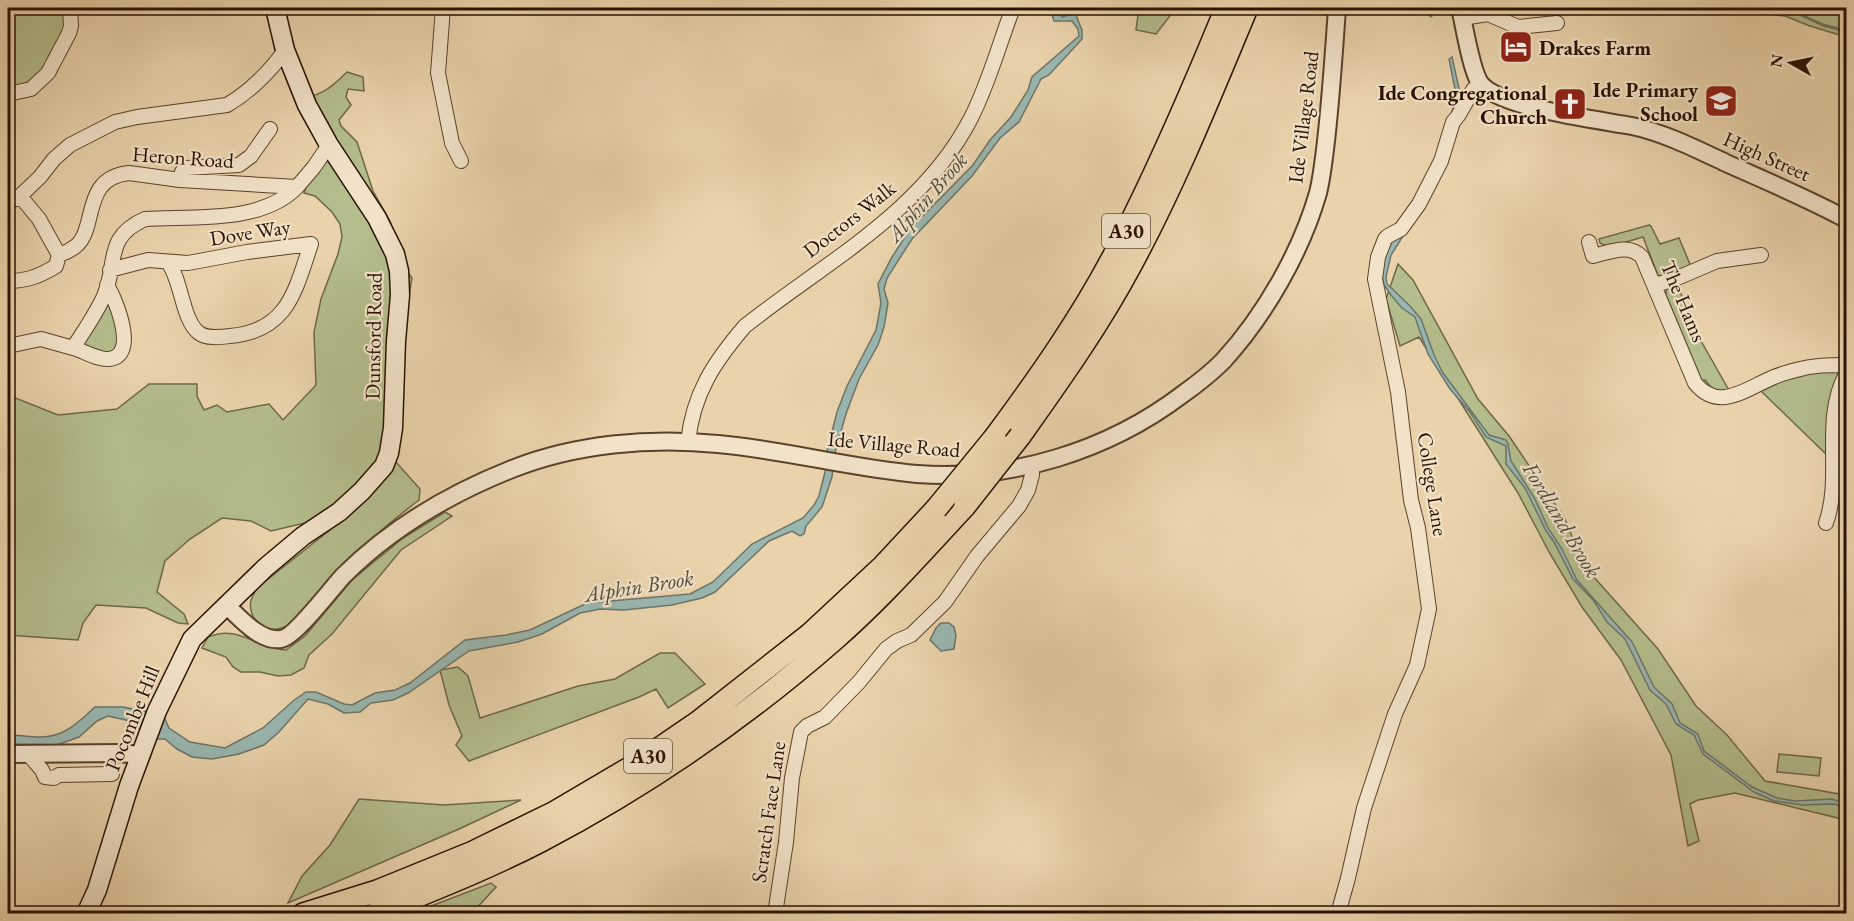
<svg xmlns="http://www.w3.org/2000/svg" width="1854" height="921" font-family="'EB Garamond',serif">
	<rect width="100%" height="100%" fill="#ead3ab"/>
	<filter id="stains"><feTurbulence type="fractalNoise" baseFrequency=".00333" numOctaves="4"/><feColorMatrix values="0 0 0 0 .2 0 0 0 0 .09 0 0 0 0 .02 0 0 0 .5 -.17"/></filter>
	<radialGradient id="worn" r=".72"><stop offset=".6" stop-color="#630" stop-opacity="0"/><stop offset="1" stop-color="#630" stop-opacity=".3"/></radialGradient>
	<path fill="#b4bd8c" stroke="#6e6847" stroke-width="1.5" d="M8,8H65L67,23L48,63L31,82L8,89Z
		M1139,8H1176L1156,34L1136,30Z
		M1717,8H1828L1832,14L1846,16V37L1810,26L1785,16Z
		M347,72L363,77L364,91L348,89L346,97L351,105L339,120L341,126L357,142L373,191L390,221L406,270L412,278L382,456L396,462L420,489L419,500C387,524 357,551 329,579C314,594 302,621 282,628C270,632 256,625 252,614C248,603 252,597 257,588L330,530L313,521L271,531L251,521L222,518L190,539L165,561L157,592L184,614L188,624L178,623L146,608L96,605L83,623L78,640L8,635V395L58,415L117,409L149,384H197V396L204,410L217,405L227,412L269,404L283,420L316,385L314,332L321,299L338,254L342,237L340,224L332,212L315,196L304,193L310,178L329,159L302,116L294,98C319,98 330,89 347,72Z
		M1649,225L1651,226L1660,244L1679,238L1692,269L1659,278L1643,237L1609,247L1600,243L1599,239Z
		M1398,264L1413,280L1478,399L1509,436L1565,519L1584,566L1658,649L1696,706L1727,735L1765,781L1845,795L1846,820L1735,793L1698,800L1690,804L1699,841L1688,846L1671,755L1621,660L1582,607L1549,552L1518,493L1419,337L1400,346L1386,299Z
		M1676,282L1701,341L1730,392L1713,390L1705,380L1702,381L1666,295V288Z
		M109,296L122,336L112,355L81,348Z
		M1839,368L1831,404L1829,457L1761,391L1795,375Z
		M1846,483V595L1842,578L1839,488Z
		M445,512L452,516L401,550L332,634L309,655L304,668L291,675L278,676L260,672H241L233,667L226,657L202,648L208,637C239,624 255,648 286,650L305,636L352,580L403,538Z
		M660,653H675L705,684L668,708L656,689L639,697L469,761L456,745L462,736L449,705L440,670L458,667L468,676L480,718L578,686L615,679Z
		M1779,754L1821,758L1819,776L1777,772Z
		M359,799L444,805L521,800L459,829L288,903L302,876L330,845Z
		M491,883L496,887L472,913H413Z"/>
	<path fill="#99b7b0" stroke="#6c756a" stroke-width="1.5" d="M1050,8H1059L1062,17L1075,13L1082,30V39L1049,75L1041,79L1019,122L1000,138L972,176L912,239L887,278L884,289L888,303L884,327L878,345L859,379L846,414L835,452L832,477L822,507L806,526L804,534L800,536L792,531L769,541L715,592L702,598L672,605L624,610L600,609L580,613L542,634L518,642L469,651L408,693L393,700L371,703L360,712L344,713L328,704L308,699L279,732L264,745L239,754L212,759L192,757L177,749L165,739H154L141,731L136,725L130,721L108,716L97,721L79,737L57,745L8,744V735C19,735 30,737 41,737C65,737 78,722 95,707H123L163,715L169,728L190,742L225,748L263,728L293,701L306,692H316L344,704L352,705L375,693L395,690L410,683L465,640L506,635L530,630L587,603L690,594L713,582L752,544L803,518L814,505L819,496L825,472L827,451L837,412L847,386L876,330L881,303L878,284L892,257L910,229L973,165L990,140L1011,117L1028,90L1032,77L1079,36L1078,29L1072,21H1054Z
		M1452,57L1460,93L1463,95L1419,211L1391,255L1386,277L1387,284L1410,306L1421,319L1434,355L1443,373L1489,435L1506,440L1508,444L1511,461L1535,499L1548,528L1562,549L1577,580L1632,642L1654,687L1672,704L1680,723L1698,734L1704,751L1752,787L1777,798L1795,801L1832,799L1846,804V809L1835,804L1802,805L1774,801L1754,792L1703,754L1694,735L1676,724L1666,704L1650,690L1625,639L1607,622L1594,601L1573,579L1554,542L1546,531L1525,488L1506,464V446L1486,437L1470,412L1450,389L1428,354L1415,317L1402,308L1391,295L1384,285L1382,275L1385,250L1432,173L1448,121L1457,99L1449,59Z
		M941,623H949L954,627L956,635L954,649L941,651L930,640L936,628Z"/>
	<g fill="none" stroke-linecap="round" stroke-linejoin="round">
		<path stroke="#6c756a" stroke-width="3" d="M1430,8L1431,16
			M1786,8L1823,25L1846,31"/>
		<defs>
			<path id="pedestrian" d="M8,81L10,93"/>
			<path id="minor" d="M443,8L438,73L452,143L461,161
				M1462,18L1488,14L1518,27L1557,23
				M8,94L31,89L48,73L69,33L71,26L70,8
				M180,180L182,172L186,168L239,165L251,156L270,129
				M20,196L39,219L59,255
				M8,203L20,196L40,177L54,159L70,145L115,122L137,117L227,105C248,93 271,71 285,50
				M1589,242L1593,256C1610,252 1629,243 1642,257L1695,383C1719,413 1747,388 1774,377C1781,374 1789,372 1796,370C1813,365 1829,365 1846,365
				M59,255C65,253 71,250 76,246C98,227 81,178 129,173L180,180L297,187L314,167L329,145
				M110,270L148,260L188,263L247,252L311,244C295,291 288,331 230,336C221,337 207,339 199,333C182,320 182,281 168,262
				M8,281C27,281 40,276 56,266L59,255
				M1655,285L1675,279L1717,261L1761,255
				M8,346L41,339L73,348C84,331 96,314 104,296C118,263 104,237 145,219C193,216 261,224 297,187
				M73,348C84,351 98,360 109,359C139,356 116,300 107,285
				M688,442C693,394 714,362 745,326C824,263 923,212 971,118C989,83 999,44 1013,8
				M1826,523C1843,474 1821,421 1846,374
				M28,754L42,770L45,777L54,778L59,775L112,774
				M775,914L786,842L792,778L801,732L807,726L825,717L859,682L886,649L897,641L911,635L945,602L977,556L1019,506L1028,490L1032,475V465
				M1338,914L1348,878L1364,808L1395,714L1417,665L1429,609L1418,528L1411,500L1398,392L1375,279L1378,257L1385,239L1388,236L1401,229L1419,204L1441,161L1453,122L1458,116L1473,90L1480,83"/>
			<path id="tertiary" d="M1460,8C1464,24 1471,70 1480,83C1499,108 1600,120 1632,126C1665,133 1696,149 1726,163C1766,181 1807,198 1846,219
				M226,605C240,618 260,642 281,639C294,638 332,588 343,576C391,528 449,494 512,469C575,444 650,437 718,444C785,450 850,468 917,474C1011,481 1108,451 1183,394C1197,384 1211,373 1223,361C1265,315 1301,252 1318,193C1322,177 1324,158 1326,141C1331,97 1334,52 1337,8
				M8,754L120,753L141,755"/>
			<path id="secondary" d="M86,914L97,890L129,786L157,711L192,639L266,567L303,536L339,512L362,491L384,466L389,453L393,428L396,341L400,295L399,271L395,254L377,218L329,145L307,105L285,50L275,8"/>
			<path id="trunk" d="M1020,436C1059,381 1099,325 1131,265C1176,182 1211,94 1247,8
				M995,437C1038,379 1081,318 1115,253C1157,173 1192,91 1226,8
				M303,914L377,891L473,852L553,813L638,763L698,722L810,634L883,566L936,509
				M374,914C430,891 487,869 541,841C646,786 746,717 835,639C882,598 923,551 965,506"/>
		</defs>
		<use href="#pedestrian" stroke="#59422c" stroke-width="12"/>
		<use href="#minor" stroke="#59422c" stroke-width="16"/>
		<use href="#tertiary" stroke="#59422c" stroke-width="20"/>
		<use href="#secondary" stroke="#291202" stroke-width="21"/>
		<use href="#trunk" stroke="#291202" stroke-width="24"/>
		<use href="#pedestrian" stroke="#f1e2c8" stroke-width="9"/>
		<use href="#minor" stroke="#f1e2c8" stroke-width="14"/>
		<use href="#tertiary" stroke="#f1e2c8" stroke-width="16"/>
		<use href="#secondary" stroke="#f1e2c8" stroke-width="18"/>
		<use href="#trunk" stroke="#ead3ab" stroke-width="21"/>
		<defs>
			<path id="trunk-bridge" d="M965,506L1020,436
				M936,509L995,437"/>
		</defs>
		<use href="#trunk-bridge" stroke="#291202" stroke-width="24" stroke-linecap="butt"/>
		<use href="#trunk-bridge" stroke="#ead3ab" stroke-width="21"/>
	</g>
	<defs>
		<symbol id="hotel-square" viewBox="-11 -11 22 22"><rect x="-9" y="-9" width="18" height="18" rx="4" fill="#8f2418" stroke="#f1e2c8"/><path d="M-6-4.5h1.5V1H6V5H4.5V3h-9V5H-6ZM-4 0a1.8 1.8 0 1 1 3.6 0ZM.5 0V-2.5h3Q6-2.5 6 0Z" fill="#fff"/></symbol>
		<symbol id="school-square" viewBox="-11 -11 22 22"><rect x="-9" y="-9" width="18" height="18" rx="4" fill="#8f2418" stroke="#f1e2c8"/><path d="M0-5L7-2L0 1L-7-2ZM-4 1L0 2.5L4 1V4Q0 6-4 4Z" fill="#fff"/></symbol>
		<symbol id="church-square" viewBox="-11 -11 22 22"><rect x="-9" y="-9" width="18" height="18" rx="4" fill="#8f2418" stroke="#f1e2c8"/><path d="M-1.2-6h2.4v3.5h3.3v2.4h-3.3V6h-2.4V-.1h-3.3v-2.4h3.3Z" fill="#fff"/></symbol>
	</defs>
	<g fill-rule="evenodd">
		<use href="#hotel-square" x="1497" y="28" width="38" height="38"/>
		<use href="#school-square" x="1702" y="82" width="38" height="38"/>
		<use href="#church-square" x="1551" y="85" width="38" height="38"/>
	</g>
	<g text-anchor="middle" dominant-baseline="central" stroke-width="4.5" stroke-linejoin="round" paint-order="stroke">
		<g fill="#f1e2c8" stroke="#65503d" stroke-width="1.5">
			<rect x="1102" y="214" width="48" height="34" rx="4.5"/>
			<rect x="624" y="739" width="48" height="34" rx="4.5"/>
		</g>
		<g font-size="20" font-weight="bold" fill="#291202">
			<text x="1126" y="231">A30</text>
			<text x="648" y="756">A30</text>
		</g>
		<g font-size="21" font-weight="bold" fill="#291202" stroke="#f1e2c8" text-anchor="end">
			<text x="1539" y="47" text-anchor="start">Drakes Farm</text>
			<text x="1698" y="89">Ide Primary<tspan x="1698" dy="24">School</tspan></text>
			<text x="1547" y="92">Ide Congregational<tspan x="1547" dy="24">Church</tspan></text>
		</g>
		<g font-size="21" fill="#291202" stroke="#f1e2c8">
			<text transform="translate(1303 117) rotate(-83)">Ide Village Road</text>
			<text transform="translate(1767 156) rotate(24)">High Street</text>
			<text transform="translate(183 157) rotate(4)">Heron Road</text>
			<text transform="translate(849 219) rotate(-38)">Doctors Walk</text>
			<text transform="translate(250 232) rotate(-9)">Dove Way</text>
			<text transform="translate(1684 301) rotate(67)">The Hams</text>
			<text transform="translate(373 336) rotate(-89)">Dunsford Road</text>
			<text transform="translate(894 444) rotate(5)">Ide Village Road</text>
			<text transform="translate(1433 484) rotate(81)">College Lane</text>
			<text transform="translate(132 718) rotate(-68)">Pocombe Hill</text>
			<text transform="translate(768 812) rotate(-82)">Scratch Face Lane</text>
		</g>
		<g font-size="22" font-style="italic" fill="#504c3f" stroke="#f1e2c8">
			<text transform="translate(927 197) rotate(-49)">Alphin Brook</text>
			<text transform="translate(1562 520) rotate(59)">Fordland Brook</text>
			<text transform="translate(639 586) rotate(-9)">Alphin Brook</text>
		</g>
	</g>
	<rect width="1854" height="921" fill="none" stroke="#ead3ab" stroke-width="30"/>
	<rect x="9" y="9" width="1836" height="903" fill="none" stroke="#291202" stroke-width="3"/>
	<rect x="15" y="15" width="1824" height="891" fill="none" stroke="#291202" stroke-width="1.5"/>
	<g transform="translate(1791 63) rotate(279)" stroke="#f1e2c8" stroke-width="4.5" paint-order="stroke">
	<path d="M0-4.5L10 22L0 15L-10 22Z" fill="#291202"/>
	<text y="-9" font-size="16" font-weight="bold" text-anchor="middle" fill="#291202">N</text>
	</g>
	<rect width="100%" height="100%" filter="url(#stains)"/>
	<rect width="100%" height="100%" fill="url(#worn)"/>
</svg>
